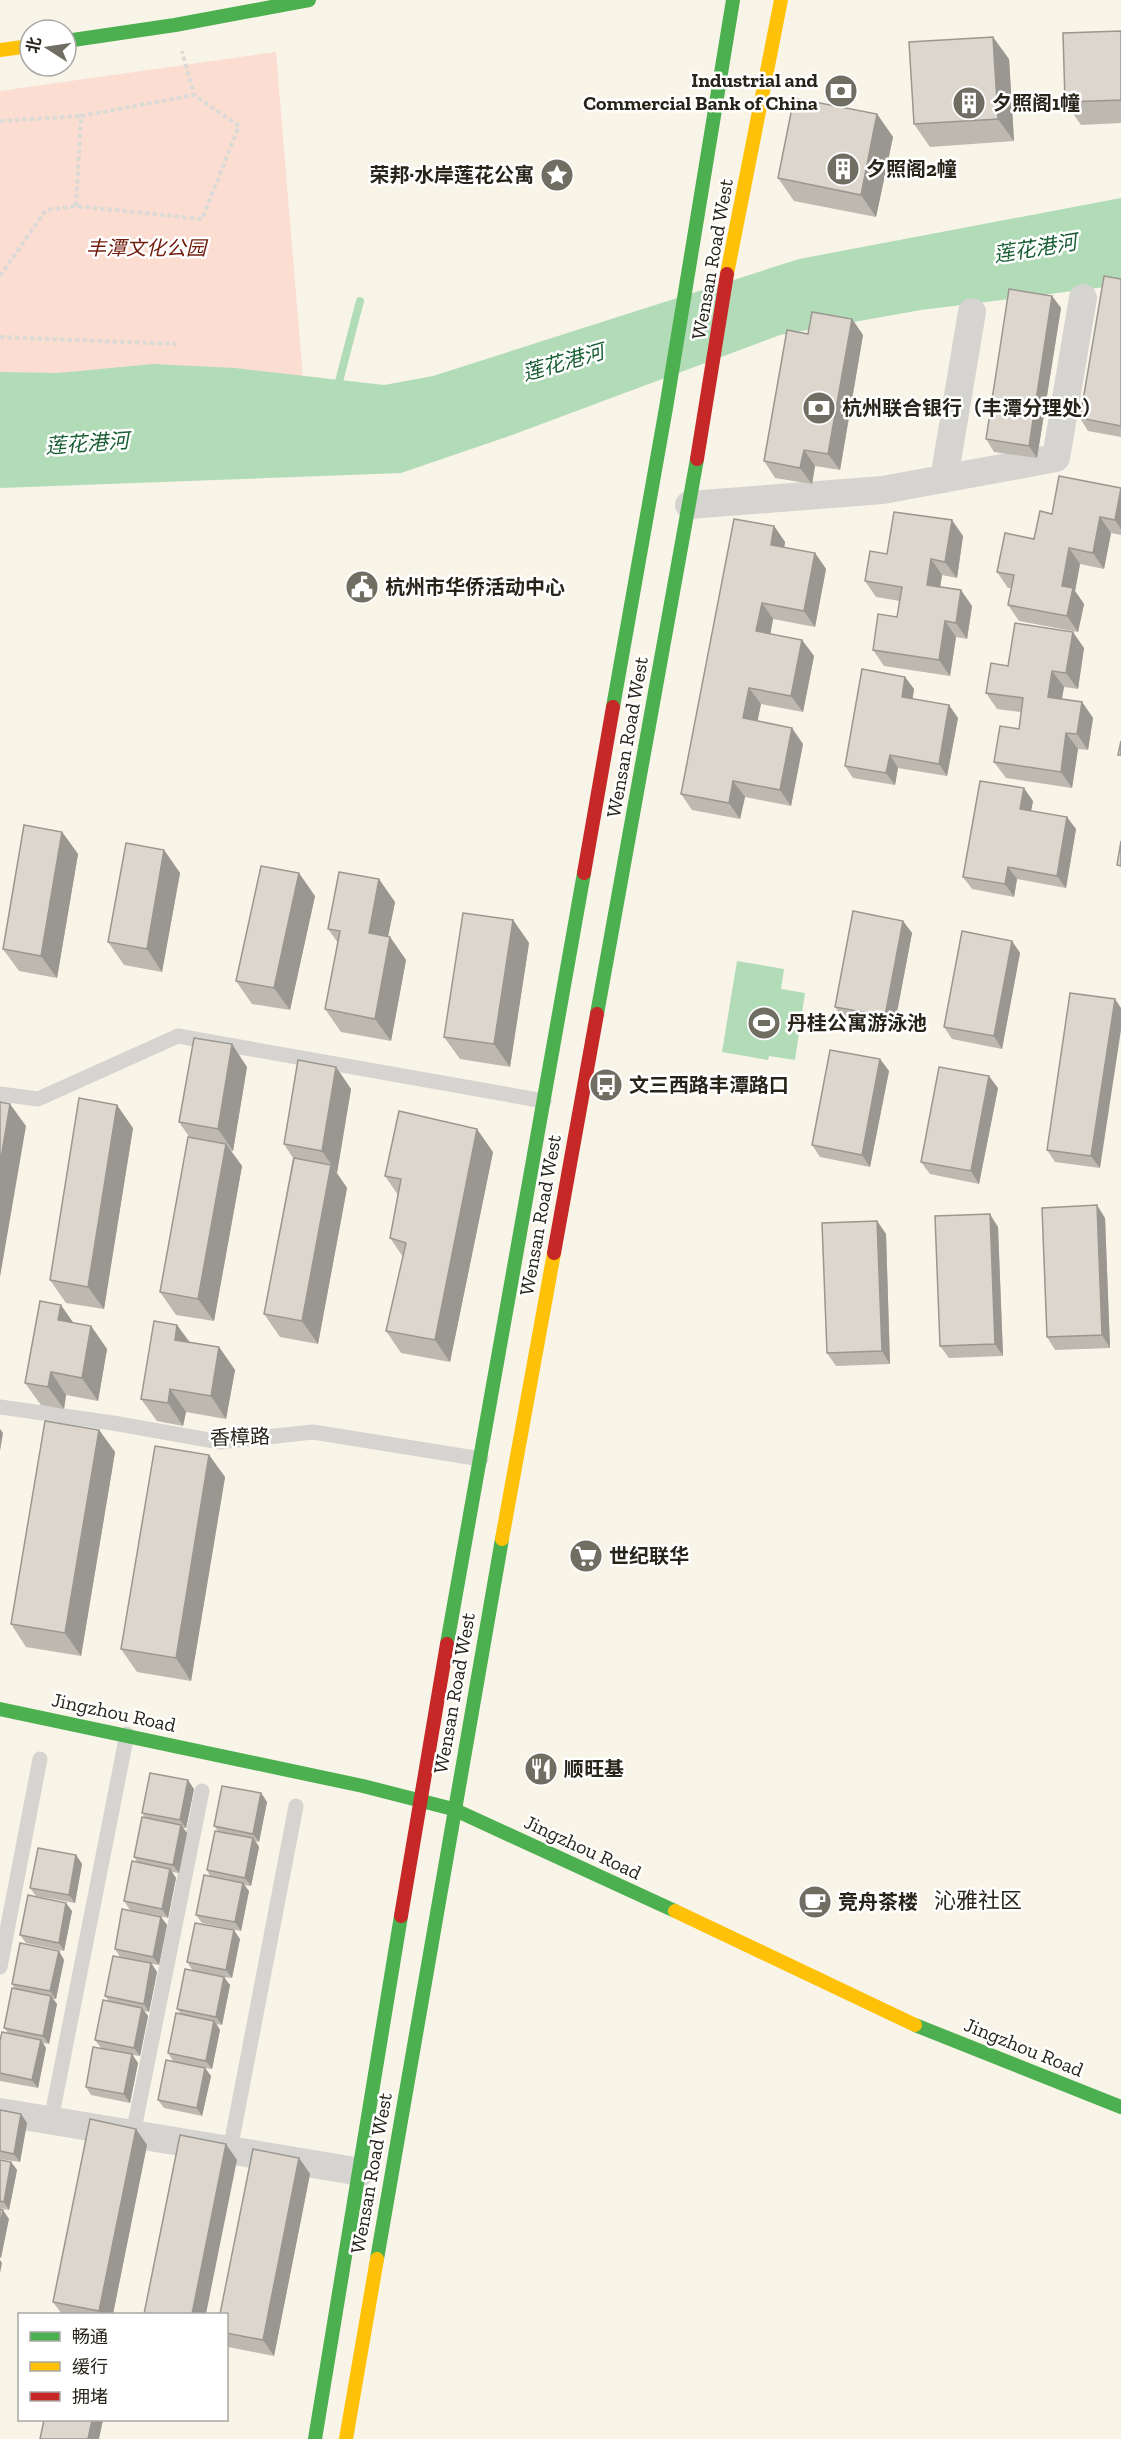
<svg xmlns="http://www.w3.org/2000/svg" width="1121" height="2439" font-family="'Zilla Slab','Noto Sans SC',serif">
	<rect width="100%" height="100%" fill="#f8f4e7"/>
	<path fill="#fbddd2" d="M276,52L304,390L0,403V91Z"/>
	<path fill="#b1dcb7" d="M1121,198V285L921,310L780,335L512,435L401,473L0,488V372L58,373L153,364L235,368L384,385L433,376L799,259Z
		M737,961L784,969L781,989L805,993L795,1060L769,1056L768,1060L722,1052Z"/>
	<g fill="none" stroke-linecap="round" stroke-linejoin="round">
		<path stroke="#b1dcb7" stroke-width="8" d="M337,389L360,301"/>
		<path stroke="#dbdad7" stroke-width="4" stroke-dasharray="4.5 3" stroke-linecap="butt" d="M0,121L81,116
			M76,206L81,116L194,95
			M0,276L46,210L76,206L202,219L239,126L194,95L182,51
			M0,337L176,344"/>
		<path stroke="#d5d4d0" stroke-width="15" d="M0,1094L38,1099L178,1036L544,1101
			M0,1407L113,1423L220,1442L313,1432L481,1459
			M0,1967L40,1759
			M51,2120L127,1734
			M133,2134L202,1791
			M230,2150L296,1806"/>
		<path stroke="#d5d4d0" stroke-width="28" d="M944,479L972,312
			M689,505L883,490L1056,458L1083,298
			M0,2112L361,2172"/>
		<path stroke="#4caf50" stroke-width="14" d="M66,41L175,25L309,0
			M613,707L666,408L733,0
			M597,1014L697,459
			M447,1644L584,873
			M0,1709L363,1786L453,1809L675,1911
			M915,2025L1121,2107
			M377,2259L502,1539
			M315,2439L401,1916"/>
		<path stroke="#ffc107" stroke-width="14" d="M0,50L30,46
			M727,274L781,0
			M502,1539L554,1253
			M675,1911L915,2025
			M346,2439L377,2259"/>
		<path stroke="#c62828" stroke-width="14" d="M697,459L727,274
			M584,873L613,707
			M554,1253L597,1014
			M401,1916L447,1644"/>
	</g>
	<path fill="#bdb8b0" d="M1121,31V123L1081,125L1065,102Z
		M1009,59L1014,141L930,147L914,124Z
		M877,114L893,137L876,217L794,201L778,178Z
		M1121,279V437L1088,431L1080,418Z
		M1052,296L1061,308L1037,458L994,452L986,439Z
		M852,319L863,335L840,470L815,466L812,484L775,478L764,461L808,334Z
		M1121,488V535L1111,533L1104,569L1080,564L1075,591L1084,604L1078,632L1019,621L1008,605L1011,588H1008L997,572L1034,539L1052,514Z
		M774,526L785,542L784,547L815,553L826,569L815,627L773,619L770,634L802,640L814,656L803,712L761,704L757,721L803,744L791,806L745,797L740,819L692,810L681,794Z
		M963,536L957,578L942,575L940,587L972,606L967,639L956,637L950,676L884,666L873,650L897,617L900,601L876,597L865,581L887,554Z
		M1084,648L1078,689L1064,687L1062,699L1082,702L1093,718L1088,750L1078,749L1072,788L1006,778L994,762L1019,729L1021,712L997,709L986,693Z
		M905,677L914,689L912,699L958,718L947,776L898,768L895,785L853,778L845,766Z
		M1033,801L1031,811L1076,829L1066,888L1017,879L1014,897L972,889L963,877Z
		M62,832L78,854L57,978L19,971L3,949Z
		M164,850L180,873L162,972L124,965L108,942Z
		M315,896L290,1010L252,1004L236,981Z
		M395,902L388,937H390L406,960L391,1041L341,1032L325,1009L338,943L328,929Z
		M513,920L529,943L510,1067L460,1059L444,1037Z
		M903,921L912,933L894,1028L844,1019L835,1007Z
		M1012,941L1020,953L1002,1049L952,1039L944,1027Z
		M1070,993L1100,1168L1055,1162L1047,1150Z
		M880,1059L889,1071L870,1167L820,1157L812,1145Z
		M247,1067L233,1151H231L242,1166L214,1321L176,1315L160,1292L190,1138L179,1122Z
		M336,1067L351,1089L337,1173L347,1188L318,1344L280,1337L264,1314L293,1158L284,1144Z
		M998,1088L979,1184L930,1174L921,1162Z
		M133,1128L104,1309L66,1303L50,1280Z
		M493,1152L450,1362L401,1353L386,1331L403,1257L390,1238L398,1195L385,1176Z
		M1105,1218L1110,1348L1055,1350L1047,1337Z
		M877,1221L886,1234L890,1364L836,1366L827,1353Z
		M998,1227L1003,1356L949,1358L940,1346Z
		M177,1325L190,1342L219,1347L235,1370L226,1419L186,1412L183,1426L157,1421L141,1399Z
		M91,1326L107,1349L98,1401L66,1395L64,1409L41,1405L25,1383Z
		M99,1430L115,1452L81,1656L26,1647L11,1624Z
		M209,1455L225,1477L191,1681L137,1672L121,1649Z
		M194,1789L186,1828H183L187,1833L179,1873L172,1872L176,1878L168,1918L130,1910L124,1901L138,1863L134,1857L145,1818L142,1813Z
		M261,1793L267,1802L259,1842L256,1841L259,1847L251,1886L244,1885L249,1891L241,1931L202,1923L196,1915L210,1876L207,1870L218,1831L214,1826Z
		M76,1855L82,1864L75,1903L36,1896L30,1888Z
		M72,1911L64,1951L26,1943L20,1935Z
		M161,1917L167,1925L159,1965L152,1964L157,1972L149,2012L144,2011L148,2016L140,2056L132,2055L138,2063L130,2103L91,2095L86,2087L101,2048L95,2040L109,2001L105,1996L120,1957L115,1949Z
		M240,1939L232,1978L222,1977L230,1985L222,2025L217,2024L220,2030L212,2069L205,2068L211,2076L202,2116L164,2108L158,2100L173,2061L168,2053L181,2014L177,2009L193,1971L187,1962Z
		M59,1951L64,1960L56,1999H53L57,2004L49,2044L43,2043L46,2048L38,2088L0,2081V2041L9,2034L4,2028L15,1989L12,1984Z
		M0,2110L21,2114L27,2123L20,2162L0,2159Z
		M136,2129L147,2145L113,2314H62L53,2302Z
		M299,2158L310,2174L274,2356L228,2347L226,2345V2314Z
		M0,2160L11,2162L17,2170L9,2210L0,2208Z"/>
	<path fill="#9a9690" d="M993,37L1009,59L1014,141L998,119Z
		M877,114L893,137L876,217L861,195Z
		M1052,296L1061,308L1037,458L1029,446Z
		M852,319L863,335L840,470L828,454Z
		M804,450L815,466L812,484L800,468Z
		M1121,488V529L1115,520Z
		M1100,517L1111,533L1104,569L1093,553Z
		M952,520L963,536L957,578L945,562Z
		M774,526L785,542L782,561L771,545Z
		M1069,548L1080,564L1075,591L1084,604L1078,632L1067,616L1062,586Z
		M815,553L826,569L815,627L804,611Z
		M931,559L942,575L938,601L927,585Z
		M961,590L972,606L967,639L956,623Z
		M762,603L773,619L768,648L756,631Z
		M945,621L956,637L950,676L939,660Z
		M1073,632L1084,648L1078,689L1066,673Z
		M802,640L814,656L803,712L791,696Z
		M1052,671L1064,687L1059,713L1048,697Z
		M905,677L914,689L911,710L902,697Z
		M749,688L761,704L755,734L743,718Z
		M1082,702L1093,718L1088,750L1077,734Z
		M949,705L958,718L947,776L939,764Z
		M792,728L803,744L791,806L780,790Z
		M1066,733L1078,749L1072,788L1061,772Z
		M890,755L898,768L895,785L886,773Z
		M733,781L745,797L740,819L729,803Z
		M1024,788L1033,801L1029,821L1020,809Z
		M1067,817L1076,829L1066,888L1057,876Z
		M62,832L78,854L57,978L41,956Z
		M164,850L180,873L162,972L147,949Z
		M1008,867L1017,879L1014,897L1005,884Z
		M299,873L315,896L290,1010L274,988Z
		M379,879L395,902L384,956L369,933Z
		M513,920L529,943L510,1067L494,1044Z
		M903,921L912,933L894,1028L885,1016Z
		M390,937L406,960L391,1041L375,1019Z
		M1012,941L1020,953L1002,1049L994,1036Z
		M1115,999L1121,1008V1030L1100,1168L1091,1156Z
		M232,1044L247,1067L233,1151L218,1129Z
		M880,1059L889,1071L870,1167L862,1155Z
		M336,1067L351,1089L337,1173L322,1151Z
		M989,1076L998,1088L979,1184L971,1171Z
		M10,1104L26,1126L0,1277V1164Z
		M117,1105L133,1128L104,1309L88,1287Z
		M477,1129L493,1152L450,1362L435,1340Z
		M226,1144L242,1166L214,1321L198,1299Z
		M331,1165L347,1188L318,1344L302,1321Z
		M1097,1205L1105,1218L1110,1348L1102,1335Z
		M990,1214L998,1227L1003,1356L995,1344Z
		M877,1221L886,1234L890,1364L882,1351Z
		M61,1305L77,1328L58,1320Z
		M177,1325L193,1348L175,1340Z
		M91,1326L107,1349L98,1401L82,1378Z
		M219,1347L235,1370L226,1419L211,1396Z
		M51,1372L66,1395L64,1409L48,1387Z
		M170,1389L186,1412L183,1426L168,1403Z
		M0,1429L3,1433L0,1451Z
		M99,1430L115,1452L81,1656L65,1633Z
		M209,1455L225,1477L191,1681L176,1658Z
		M188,1780L194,1789L186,1828L180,1820Z
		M261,1793L267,1802L259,1842L253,1834Z
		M181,1825L187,1833L179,1873L173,1865Z
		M253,1838L259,1847L251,1886L245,1878Z
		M76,1855L82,1864L75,1903L69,1895Z
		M170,1869L176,1878L168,1918L162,1909Z
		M243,1883L249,1891L241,1931L235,1922Z
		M66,1903L72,1911L64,1951L59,1943Z
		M161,1917L167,1925L159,1965L153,1957Z
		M234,1930L240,1939L232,1978L226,1970Z
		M59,1951L64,1960L56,1999L50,1991Z
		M151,1963L157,1972L149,2012L144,2004Z
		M224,1977L230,1985L222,2025L216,2017Z
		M51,1996L57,2004L49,2044L43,2036Z
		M142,2008L148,2016L140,2056L134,2048Z
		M214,2021L220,2030L212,2069L206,2061Z
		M41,2040L46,2048L38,2088L32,2080Z
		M132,2054L138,2063L130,2103L124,2094Z
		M205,2068L211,2076L202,2116L197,2108Z
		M21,2114L27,2123L20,2162L14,2154Z
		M136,2129L147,2145L113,2314H102L99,2311Z
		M226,2144L237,2160L206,2314H192Z
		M299,2158L310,2174L274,2356L263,2340Z
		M11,2162L17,2170L9,2210L4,2202Z
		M3,2210L9,2219L1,2258L0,2257V2227Z
		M0,2260L2,2263L0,2273Z
		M92,2420H103L99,2439H88Z"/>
	<path fill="#dcd6cd" stroke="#9a9690" stroke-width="1.5" d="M1121,31V100L1065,102L1063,33Z
		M993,37L998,119L914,124L909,42Z
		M794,98L877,114L861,195L778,178Z
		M1104,276L1121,279V426L1080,418Z
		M1009,289L1052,296L1029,446L986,439Z
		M812,312L852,319L828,454L804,450L800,468L764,461L787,330L808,334Z
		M1059,476L1121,488L1115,520L1100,517L1093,553L1069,548L1062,586L1073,588L1067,616L1008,605L1014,575L997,572L1005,533L1034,539L1040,511L1052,514Z
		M894,512L952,520L945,562L931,559L927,585L961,590L956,623L945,621L939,660L873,650L878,614L897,617L902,587L865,581L870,551L887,554Z
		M734,519L774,526L771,545L815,553L804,611L762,603L756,631L802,640L791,696L749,688L743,718L792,728L780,790L733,781L729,803L681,794Z
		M1015,623L1073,632L1066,673L1052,671L1048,697L1082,702L1077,734L1066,733L1061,772L994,762L1000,726L1019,729L1023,698L986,693L991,663L1008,666Z
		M862,669L905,677L902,697L949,705L939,764L890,755L886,773L845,766Z
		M1121,741V755H1118Z
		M980,781L1024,788L1020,809L1067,817L1057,876L1008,867L1005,884L963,877Z
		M24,825L62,832L41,956L3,949Z
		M1121,841V866L1117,865Z
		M126,843L164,850L147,949L108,942Z
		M261,866L299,873L274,988L236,981Z
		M339,872L379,879L369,933L390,937L375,1019L325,1009L340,931L328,929Z
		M853,911L903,921L885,1016L835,1007Z
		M463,913L513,920L494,1044L444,1037Z
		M962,931L1012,941L994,1036L944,1027Z
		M1070,993L1115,999L1091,1156L1047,1150Z
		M194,1038L232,1044L218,1129L179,1122Z
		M830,1050L880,1059L862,1155L812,1145Z
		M298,1060L336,1067L322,1151L284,1144Z
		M939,1067L989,1076L971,1171L921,1162Z
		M79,1098L117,1105L88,1287L50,1280Z
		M0,1102L10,1104L0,1164Z
		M399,1111L477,1129L435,1340L386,1331L406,1243L390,1238L401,1179L385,1176Z
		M188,1137L226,1144L198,1299L160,1292Z
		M294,1158L331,1165L302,1321L264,1314Z
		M1097,1205L1102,1335L1047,1337L1042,1208Z
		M990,1214L995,1344L940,1346L935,1216Z
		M877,1221L882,1351L827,1353L822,1223Z
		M40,1301L61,1305L58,1320L91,1326L82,1378L51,1372L48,1387L25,1383Z
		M154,1321L177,1325L175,1340L219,1347L211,1396L170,1389L168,1403L141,1399Z
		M45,1421L99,1430L65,1633L11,1624Z
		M155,1446L209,1455L176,1658L121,1649Z
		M150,1773L188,1780L180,1820L142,1813Z
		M222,1786L261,1793L253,1834L214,1826Z
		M142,1817L181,1825L173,1865L134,1857Z
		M215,1831L253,1838L245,1878L207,1870Z
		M38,1848L76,1855L69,1895L30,1888Z
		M132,1861L170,1869L162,1909L124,1901Z
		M204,1875L243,1883L235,1922L196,1915Z
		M28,1895L66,1903L59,1943L20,1935Z
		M122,1909L161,1917L153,1957L115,1949Z
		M195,1923L234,1930L226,1970L187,1962Z
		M20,1943L59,1951L50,1991L12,1984Z
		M113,1956L151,1963L144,2004L105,1996Z
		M185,1969L224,1977L216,2017L177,2009Z
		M12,1988L51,1996L43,2036L4,2028Z
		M103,2000L142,2008L134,2048L95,2040Z
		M176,2013L214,2021L206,2061L168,2053Z
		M2,2032L41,2040L32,2080L0,2073V2041Z
		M93,2047L132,2054L124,2094L86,2087Z
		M166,2060L205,2068L197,2108L158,2100Z
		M0,2110L21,2114L14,2154L0,2151Z
		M90,2119L136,2129L99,2311L53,2302Z
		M180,2135L226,2144L192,2314H144Z
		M253,2149L299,2158L263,2340L226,2333V2314H220Z
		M0,2160L11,2162L4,2202L0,2201Z
		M0,2209L3,2210L0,2227Z
		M44,2420H92L88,2439H40Z"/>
	<defs>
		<symbol id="bank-disc" viewBox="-11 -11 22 22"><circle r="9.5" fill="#706d62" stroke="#fff"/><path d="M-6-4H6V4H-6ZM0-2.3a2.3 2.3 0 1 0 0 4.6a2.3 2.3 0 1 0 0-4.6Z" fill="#fff"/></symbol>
		<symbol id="building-disc" viewBox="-11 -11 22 22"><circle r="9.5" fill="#706d62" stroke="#fff"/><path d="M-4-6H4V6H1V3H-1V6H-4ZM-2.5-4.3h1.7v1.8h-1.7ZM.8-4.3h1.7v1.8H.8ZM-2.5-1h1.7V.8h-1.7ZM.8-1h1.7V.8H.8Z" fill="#fff"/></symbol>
		<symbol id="sight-disc" viewBox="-11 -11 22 22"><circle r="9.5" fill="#706d62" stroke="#fff"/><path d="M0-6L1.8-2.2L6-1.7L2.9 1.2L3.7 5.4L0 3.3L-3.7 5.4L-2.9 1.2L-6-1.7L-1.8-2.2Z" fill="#fff"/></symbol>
		<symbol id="civic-disc" viewBox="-11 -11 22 22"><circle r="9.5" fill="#706d62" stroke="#fff"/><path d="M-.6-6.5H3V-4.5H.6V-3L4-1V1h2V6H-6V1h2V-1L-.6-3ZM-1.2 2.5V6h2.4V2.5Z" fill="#fff"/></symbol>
		<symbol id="stadium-disc" viewBox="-11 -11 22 22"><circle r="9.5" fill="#706d62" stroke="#fff"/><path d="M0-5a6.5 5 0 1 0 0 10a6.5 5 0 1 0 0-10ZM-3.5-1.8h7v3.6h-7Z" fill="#fff"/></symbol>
		<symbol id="bus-disc" viewBox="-11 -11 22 22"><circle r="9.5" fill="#706d62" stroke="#fff"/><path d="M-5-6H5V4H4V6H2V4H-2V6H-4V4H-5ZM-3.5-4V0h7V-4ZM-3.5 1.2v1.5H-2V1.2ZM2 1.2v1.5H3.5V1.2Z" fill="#fff"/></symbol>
		<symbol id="supermarket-disc" viewBox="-11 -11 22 22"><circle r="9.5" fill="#706d62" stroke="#fff"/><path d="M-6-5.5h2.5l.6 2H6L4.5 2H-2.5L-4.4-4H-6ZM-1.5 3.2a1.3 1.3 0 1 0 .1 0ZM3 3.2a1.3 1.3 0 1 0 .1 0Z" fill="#fff"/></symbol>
		<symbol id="restaurant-disc" viewBox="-11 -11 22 22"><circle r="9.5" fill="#706d62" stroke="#fff"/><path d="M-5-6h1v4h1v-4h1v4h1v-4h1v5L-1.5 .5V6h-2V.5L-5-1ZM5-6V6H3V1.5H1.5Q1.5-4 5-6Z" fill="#fff"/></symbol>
		<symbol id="cafe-disc" viewBox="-11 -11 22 22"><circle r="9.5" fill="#706d62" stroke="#fff"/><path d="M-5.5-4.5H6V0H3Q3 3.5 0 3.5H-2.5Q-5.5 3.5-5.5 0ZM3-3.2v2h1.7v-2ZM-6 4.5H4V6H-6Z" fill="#fff"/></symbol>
	</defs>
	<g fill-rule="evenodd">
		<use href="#bank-disc" x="822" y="72" width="38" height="38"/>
		<use href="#building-disc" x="950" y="84" width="38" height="38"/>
		<use href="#building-disc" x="824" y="150" width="38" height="38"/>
		<use href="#sight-disc" x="538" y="156" width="38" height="38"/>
		<use href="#bank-disc" x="800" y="389" width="38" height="38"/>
		<use href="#civic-disc" x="343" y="568" width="38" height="38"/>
		<use href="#stadium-disc" x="745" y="1004" width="38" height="38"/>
		<use href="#bus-disc" x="587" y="1066" width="38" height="38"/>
		<use href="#supermarket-disc" x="567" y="1537" width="38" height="38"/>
		<use href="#restaurant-disc" x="522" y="1750" width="38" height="38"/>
		<use href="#cafe-disc" x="796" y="1883" width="38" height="38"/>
	</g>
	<g text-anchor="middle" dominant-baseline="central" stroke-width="5" stroke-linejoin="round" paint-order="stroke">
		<g font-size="20" font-weight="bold" fill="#27241a" stroke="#fff" text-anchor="start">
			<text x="818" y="80" text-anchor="end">Industrial and<tspan x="818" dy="23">Commercial Bank of China</tspan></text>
			<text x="992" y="103">夕照阁1幢</text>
			<text x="866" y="169">夕照阁2幢</text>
			<text x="534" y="175" text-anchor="end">荣邦·水岸莲花公寓</text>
			<text x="842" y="408">杭州联合银行（丰潭分理处）</text>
			<text x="385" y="587">杭州市华侨活动中心</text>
			<text x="787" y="1023">丹桂公寓游泳池</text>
			<text x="629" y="1085">文三西路丰潭路口</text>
			<text x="609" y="1556">世纪联华</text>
			<text x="564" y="1769">顺旺基</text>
			<text x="838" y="1902">竞舟茶楼</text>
		</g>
		<g font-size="20" font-style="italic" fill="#701b0b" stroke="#fff">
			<text x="146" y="248">丰潭文化公园</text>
		</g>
		<g font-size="20" fill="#27241a" stroke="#fff">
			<text transform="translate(712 259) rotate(-80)">Wensan Road West</text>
			<text transform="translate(627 737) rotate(-80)">Wensan Road West</text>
			<text transform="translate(540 1215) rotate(-80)">Wensan Road West</text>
			<text transform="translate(240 1437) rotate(-2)">香樟路</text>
			<text transform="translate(454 1693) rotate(-80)">Wensan Road West</text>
			<text transform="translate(114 1712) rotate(12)">Jingzhou Road</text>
			<text transform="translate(583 1847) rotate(25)">Jingzhou Road</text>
			<text transform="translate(1024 2047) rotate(22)">Jingzhou Road</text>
			<text transform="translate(371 2173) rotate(-80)">Wensan Road West</text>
		</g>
		<g font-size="21" font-style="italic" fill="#195e33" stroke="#fff">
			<text transform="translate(1035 248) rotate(-9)">莲花港河</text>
			<text transform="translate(563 362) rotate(-16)">莲花港河</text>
			<text transform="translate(87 443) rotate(-4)">莲花港河</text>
		</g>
		<g font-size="22" fill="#27241a" stroke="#fff">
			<text x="978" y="1900">沁雅社区</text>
		</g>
	</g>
	<rect x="18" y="2313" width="210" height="108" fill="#ffffff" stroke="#a9a7a3" stroke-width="1.5"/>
	<rect x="30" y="2332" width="30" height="9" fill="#4caf50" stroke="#a9a7a3" stroke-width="1.5"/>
	<text x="72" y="2343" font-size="18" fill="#27241a">畅通</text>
	<rect x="30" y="2362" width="30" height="9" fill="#ffc107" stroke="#a9a7a3" stroke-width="1.5"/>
	<text x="72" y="2373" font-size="18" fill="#27241a">缓行</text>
	<rect x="30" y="2392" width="30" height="9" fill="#c62828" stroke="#a9a7a3" stroke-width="1.5"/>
	<text x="72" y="2403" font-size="18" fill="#27241a">拥堵</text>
	<g transform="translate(48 48) rotate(282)"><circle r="28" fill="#ffffff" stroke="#a9a7a3" stroke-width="1.5"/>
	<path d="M0-4.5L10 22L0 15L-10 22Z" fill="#706d62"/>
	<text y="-9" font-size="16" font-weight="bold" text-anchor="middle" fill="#27241a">北</text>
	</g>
</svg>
